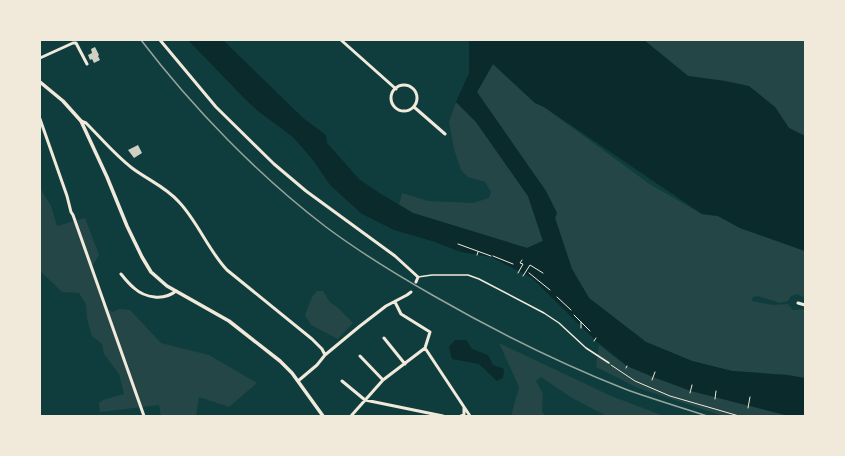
<svg xmlns="http://www.w3.org/2000/svg" width="845" height="456" font-family="Poppins,sans-serif">
	<rect width="100%" height="100%" fill="#0f3d3e"/>
	<path fill="#244646" d="M644,40H805V136L789,128L775,107L725,81L688,76Z
		M493,64L535,103L544,107L651,185L702,214L718,216L740,228L805,251V298L797,294L791,296L788,301L780,303L758,296L753,297L752,301L772,305L788,304L793,310L805,309V378L787,375L732,371L692,361L646,342L589,298L572,269L555,218L477,92Z
		M456,102L476,122L528,196L543,241L527,248L413,213L399,205L402,193L428,201L473,203L489,198L491,192L485,182L468,177L461,170L454,149L449,122Z
		M40,188L51,206L57,226L85,218L99,255L91,268L102,304L112,312L120,309L130,310L161,343L209,355L257,383L229,407L199,397L196,416H161L159,405L100,412L99,403L103,400L124,394L119,374L104,354L102,344L92,336L87,319L86,304L79,293L62,292L40,271Z
		M317,291H323L329,301L338,308L353,323L338,339L311,325L305,315L312,297Z
		M499,343L611,396L664,416H607L572,398L541,377L536,381L543,394L542,411L545,416H511L519,387Z
		M599,345L627,366L691,391L789,416H723L638,388L596,367Z"/>
	<path fill="#0a2a2b" d="M188,40H223L303,118L326,135L327,143L360,180L381,194L413,213L527,248L543,241L528,196L476,122L456,102L469,73V41L468,40H644L688,76L725,81L749,86L775,107L789,128L805,136V251L740,228L718,216L702,214L544,107L535,103L493,64L477,92L546,191L557,213L555,218L572,269L589,298L646,342L692,361L732,371L787,375L805,378V416H789L691,391L653,377L627,366L595,340L532,278L491,257L461,252L432,241L394,230L362,214L330,185L313,160L293,137L258,111L245,99Z
		M455,340H466L472,349L488,355L493,365L504,369L503,378L497,381L479,364L452,359L449,347Z"/>
	<path fill="#cfcfc3" d="M95,47L99,55L98,56L100,60L94,63L92,59L90,60L88,55L92,53L91,49Z
		M138,145L142,153L134,158L128,150Z"/>
	<g fill="none" stroke-linecap="round" stroke-linejoin="round">
		<path stroke="#f1e9da" stroke-width="1" d="M458,244L491,256
			M477,255L478,252
			M493,256L513,264
			M518,273L523,264L520,263L522,260
			M529,273L550,290
			M523,276L530,265L543,273
			M557,297L571,310
			M574,315L590,331
			M581,328V322
			M594,341L596,338
			M611,365L635,381L670,396L739,416
			M626,368L627,366
			M652,380L655,372
			M690,393L692,385
			M715,399L716,391
			M748,408L750,397"/>
		<path stroke="#f1e9da" stroke-width="1.5" d="M418,277L432,275H468L479,279L544,313L559,323L586,348L609,363"/>
		<path stroke="#f1e9da" stroke-width="3" d="M160,40L216,107L274,164L306,191L395,256L418,277L416,282
			M341,40L396,89
			M40,58L73,43H76L87,64
			M391 98a13 13 0 1 1 26 0a13 13 0 1 1-26 0Z
			M414,107L445,134
			M40,119L67,196L71,212L73,215L144,416
			M81,121L86,123C101,138 115,155 132,168C148,180 166,187 179,202C198,222 208,250 227,270L312,339L322,349L325,355
			M121,274C125,279 129,284 134,288C145,298 164,301 176,291
			M395,302L401,314L430,332L425,348
			M798,303L805,305
			M384,338L405,364
			M425,348L470,416
			M360,356L383,380
			M298,381L317,365L325,355L360,326L386,306L407,295L411,292
			M342,381L365,400L443,416
			M351,416L383,380L425,348
			M461,416L464,415V407"/>
		<path stroke="#f1e9da" stroke-width="3.5" d="M40,82L63,101L81,121L107,177L127,226L142,257L151,272L167,286L229,321L280,361L292,373L323,416"/>
		<path stroke="#97a49c" stroke-width="1.5" d="M141,40C193,108 258,175 326,227C361,253 397,275 434,296C495,331 559,363 625,389C652,399 680,407 707,416"/>
	</g>
	<rect width="845" height="456" fill="none" stroke="#f1e9da" stroke-width="82"/>
</svg>
